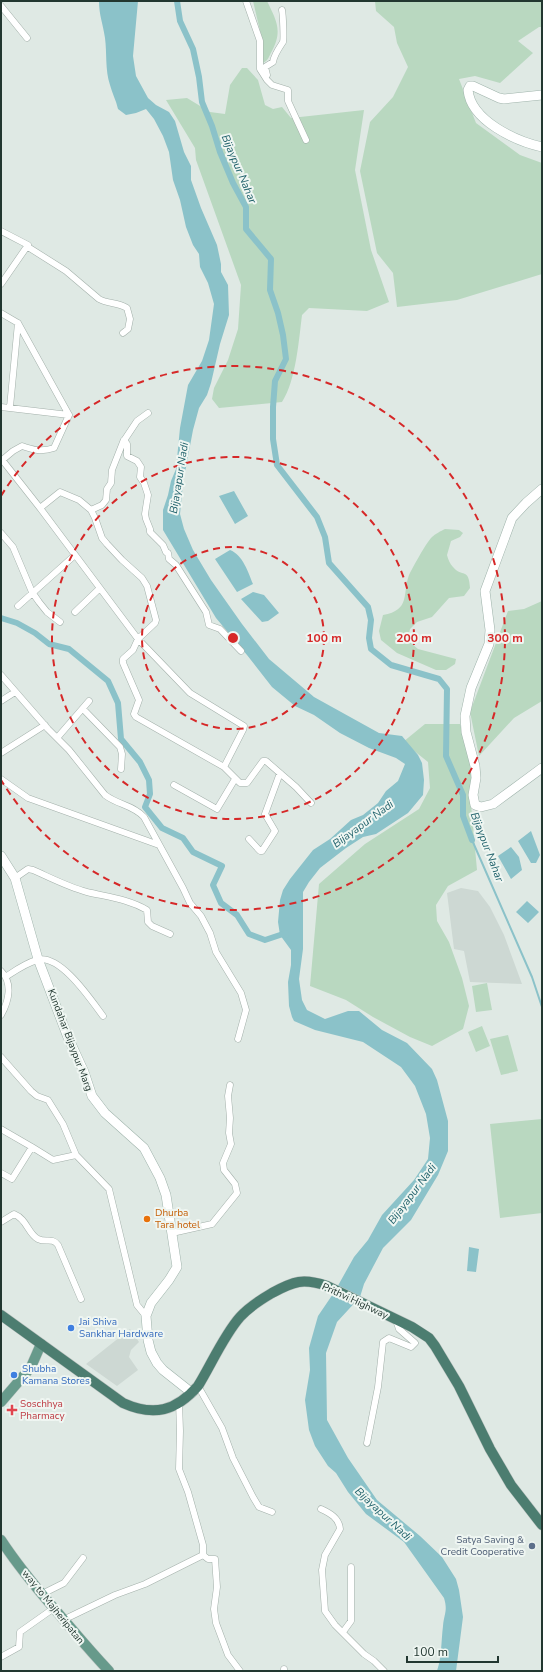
<svg xmlns="http://www.w3.org/2000/svg" width="543" height="1672" font-family="'Nunito Sans',sans-serif">
	<rect width="100%" height="100%" fill="#dfe9e4"/>
	<path fill="#cdd8d3" d="M461,888L478,891L490,907L504,935L522,984L470,982L464,951L454,949L447,893Z
		M130,1329L139,1342L131,1350L129,1357L138,1370L117,1386L86,1364Z"/>
	<path fill="#b9d8c0" d="M253,1H267C276,20 283,30 272,51C269,56 268,61 263,63L261,61V35Z
		M375,1H542V27H539L518,41L533,53L500,83L475,76L459,79L476,123L520,155L542,163V274L457,300L397,307L393,273L377,253L360,171L370,122L393,97L408,67L397,43L394,27L376,11Z
		M242,68H247L258,80L265,105L273,109L282,107L291,118L364,110L355,170L371,250L389,302L367,311L309,308L302,315C299,339 296,381 282,402L219,408L212,399L214,388L228,360L238,329L241,285L196,160L195,148L166,100L187,98L210,112L225,114L230,85Z
		M445,529L459,530L463,533L460,537L451,541L447,555C448,559 450,564 453,567C462,578 469,567 470,588L464,596L449,598L432,617L417,622L410,629L409,634L411,643L418,649L456,659L455,664L446,670H436L397,653L381,640L379,631L383,615C411,610 402,594 409,575C413,567 426,543 432,537C435,534 441,531 445,529Z
		M542,601V701L514,718L479,756L470,712L508,611L524,609Z
		M425,724H460L469,752L471,768L472,785L471,804L477,870L448,886L436,905L437,921L449,942L462,978L469,1006L463,1029L432,1046L410,1037L373,1017L346,1000L310,986L319,884L365,844L419,809L430,788L428,762L403,742Z
		M487,983L492,1010L476,1012L472,986Z
		M482,1026L490,1046L476,1052L468,1032Z
		M508,1035L518,1071L501,1075L490,1039Z
		M542,1119V1213L500,1218L490,1124Z"/>
	<path fill="#8bc2c9" d="M99,1H138L133,56L136,76L148,98L156,105L169,112L175,121L184,152L191,166V180L201,208L217,245L221,264V272L228,285L229,315L220,344L211,383L207,395L199,408L193,430L183,483L180,514L184,529L193,550L211,580L242,624L269,659L314,697L379,733L402,736L418,755L422,763L424,780L423,795L408,813L376,834L363,837L346,848L320,868L309,882L303,892V949L299,979L302,1000L307,1010L325,1019L348,1011H359L382,1030L407,1043L432,1069L437,1080L448,1121V1151L438,1175L411,1220L383,1248L364,1284L360,1297L337,1322L326,1353L327,1420L348,1458L377,1500L420,1536L442,1557L456,1579L459,1590L463,1617L456,1671H437C442,1656 441,1642 443,1626C444,1614 448,1611 444,1598L404,1542L366,1514L348,1492L336,1473L328,1466L315,1446L309,1430L305,1400L310,1370L309,1348L318,1316L335,1291L354,1257L368,1240L382,1215L414,1180L428,1159L430,1138L426,1114L415,1086L401,1067L363,1042L315,1030L294,1021L292,1017L289,1006L288,982L291,965V950L280,935L278,922L280,900L283,890L290,879L313,850L330,839L351,820L363,815L378,803L386,791L398,781L405,764L396,758L369,748L340,733L314,715L295,706L272,687L247,655L216,618L163,530V510L168,495L171,481L176,469L180,428L188,385L202,361L209,340L214,304L208,283L200,267L199,254L193,245L186,227L180,200L173,180L169,152L163,136L154,119L146,109L136,113L126,115L118,109C116,100 112,93 110,85C105,70 107,53 105,38C103,24 99,15 99,1Z
		M234,491L248,516L235,524L219,496Z
		M230,550C243,555 248,572 253,584L237,592L215,559Z
		M253,592L264,595L279,613L268,621L262,622L241,599Z
		M531,831L540,855L536,863H531L518,841Z
		M511,847L519,857L522,870L511,879L498,856Z
		M527,901L539,912L528,923L516,912Z
		M469,1247L479,1249L476,1272L467,1271Z"/>
	<g fill="none" stroke-linecap="round" stroke-linejoin="round">
		<path stroke="#8bc2c9" stroke-width="2" d="M472,840L532,977L542,1007"/>
		<path stroke="#8bc2c9" stroke-width="6" d="M177,1L180,21L193,49L199,77L202,102L212,126L220,152L233,183L246,207V229L271,259L270,290L278,313L283,335L286,359L275,381L273,407V439L277,465L317,517L325,537L329,563L368,607L371,620L369,638L371,649L391,665L439,679L447,689L446,756L463,795V816L472,840
			M1,618L17,623L35,633L49,644L69,649L108,681L118,703L121,739L140,762L149,780L150,794L145,807L162,828L183,838L193,852L222,866L213,885L221,903L237,915L249,934L265,940L286,933V935"/>
		<defs>
			<path id="minor" d="M246,1L260,41V69L267,80L272,85L288,90V101L306,140
				M1,6L27,38
				M267,75L265,67L273,62C274,55 279,48 283,42C284,39 283,15 282,10
				M1,231L28,245L1,284
				M28,247L66,271L99,299C108,304 117,302 127,308L130,319L128,329L123,333
				M1,313L18,323L69,415
				M1,407L69,415
				M10,407L18,323
				M124,440L127,444V456L137,461L141,467L140,477L144,483L148,495L145,514L146,519L150,529V532L163,545L166,552L168,553L169,559L176,565L206,612L209,625L220,629L241,651
				M1,461L13,451L22,446C33,450 42,452 54,448L69,415
				M3,461L40,508L138,639L190,693L244,726L243,730L224,767
				M40,508L60,492L79,500L91,510L95,518L102,538L107,544L122,560L142,578L147,586L156,620L155,623L138,639L133,650L123,659V663L139,700L134,714L136,717L224,767L240,783H247L263,761H266L296,787L311,803
				M91,510L102,505L106,500L107,489L111,483L112,470L123,442L137,421L148,413
				M1,533L13,547L32,592L39,602L47,612L60,622
				M18,606L75,555
				M75,612L99,589
				M1,675L48,729L69,750L105,795C118,805 133,805 144,817L183,888L190,903L201,916L210,933L216,952L241,993L246,1010L238,1039
				M1,701L15,692
				M83,709L120,747L122,754L121,769
				M57,738L89,701
				M1,753L45,725
				M1,779L28,798L159,845
				M174,785L217,809L235,779
				M249,839L260,851H262L275,831L265,814L280,773
				M15,878L28,869L33,870C51,878 68,887 87,892C108,897 128,899 147,910L148,922L152,926L170,934
				M1,971C13,983 9,1001 1,1015
				M7,976C16,970 26,963 37,960C60,953 91,1000 103,1016
				M1,1057L31,1091L37,1096L48,1100L63,1124L76,1155
				M1,1129L32,1147L12,1179L1,1173
				M32,1147L53,1160L76,1155L109,1189L137,1305L146,1316
				M1,1222L14,1214C27,1219 28,1234 38,1239C46,1243 52,1237 58,1245L81,1299
				M172,1233L212,1224L237,1193L235,1184L224,1170L223,1163L231,1144L229,1133L230,1118L228,1096L230,1085
				M198,1386L222,1428L233,1458L253,1497L259,1507L272,1512
				M367,1443L378,1387L383,1342L389,1338L411,1347L415,1343L399,1329L396,1320
				M321,1509C330,1513 339,1518 340,1529L325,1555L322,1570L325,1611L335,1625L364,1654L374,1661L384,1671
				M203,1555L208,1559H215L217,1587L214,1609L216,1623L228,1655L240,1671
				M42,1594L64,1583L83,1558
				M63,1620L115,1595L145,1584L203,1555V1545L188,1492L179,1469L180,1431L179,1402
				M343,1632L351,1621V1567
				M1,1657L19,1647L20,1632L54,1608
				M284,1669V1671"/>
			<path id="secondary" d="M542,95L504,99L499,98L473,86H470L468,90C471,121 516,141 542,147
				M542,489L526,503L512,518L485,591L490,630L489,644L471,688L465,716L466,732L475,766L476,778L473,795L475,805L481,807L493,804L542,768
				M1,856L15,878L38,959L67,1035L84,1072L92,1096L105,1113L144,1148L160,1178L166,1195L177,1267L169,1280L151,1303L146,1316L148,1340L151,1352L157,1363L163,1370L192,1393"/>
			<path id="primary" d="M1,1402L31,1367L41,1344
				M1,1540C16,1563 34,1585 52,1606C71,1628 89,1650 109,1671"/>
			<path id="trunk" d="M1,1315L123,1403C154,1417 176,1411 198,1386C211,1365 224,1335 240,1317C249,1307 260,1300 272,1293C294,1281 303,1278 327,1286L412,1327L429,1338L435,1346L459,1386L490,1449L511,1485L542,1525"/>
		</defs>
		<use href="#minor" stroke="#a3b0aa" stroke-width="7"/>
		<use href="#secondary" stroke="#9fb3ab" stroke-width="10"/>
		<use href="#primary" stroke="#bdc3c1" stroke-width="11"/>
		<use href="#trunk" stroke="#bdc3c1" stroke-width="11"/>
		<use href="#minor" stroke="#fff" stroke-width="6"/>
		<use href="#secondary" stroke="#fff" stroke-width="9"/>
		<use href="#primary" stroke="#679a8b" stroke-width="10"/>
		<use href="#trunk" stroke="#4c7d70" stroke-width="10"/>
	</g>
	<g fill="none" stroke="#d62828" stroke-width="2" stroke-dasharray="7 5">
		<circle cx="233" cy="638" r="91"/>
		<circle cx="233" cy="638" r="181"/>
		<path d="M1 496A272 272 0 1 1 1 780"/>
	</g>
	<circle fill="#e8710a" stroke="#eff6f2" stroke-width="1.5" cx="147" cy="1219" r="4"/>
	<g fill="#3f7fe0" stroke="#eff6f2" stroke-width="1.5">
		<circle cx="71" cy="1328" r="4"/>
		<circle cx="14" cy="1375" r="4"/>
	</g>
	<path fill="#e0444e" stroke="#eff6f2" stroke-width="1.5" d="M10 1404h4v4h4v4h-4v4h-4v-4h-4v-4h4z"/>
	<circle fill="#5c6f8a" stroke="#eff6f2" stroke-width="1.5" cx="532" cy="1546" r="4"/>
	<g text-anchor="middle" dominant-baseline="central" stroke-width="4" stroke-linejoin="round" paint-order="stroke">
		<g font-size="10" fill="#223730" stroke="#eff6f2">
			<text transform="translate(70 1040) rotate(69)">Kundahar Bijaypur Marg</text>
			<text transform="translate(355 1301) rotate(25)">Prithvi Highway</text>
			<text transform="translate(53 1607) rotate(51)">way to Majheripatan</text>
		</g>
		<g font-size="10" fill="#c56008" stroke="#eff6f2" text-anchor="start">
			<text x="155" y="1213">Dhurba<tspan x="155" dy="12">Tara hotel</tspan></text>
		</g>
		<g font-size="10" fill="#366cbe" stroke="#eff6f2" text-anchor="start">
			<text x="79" y="1322">Jai Shiva<tspan x="79" dy="12">Sankhar Hardware</tspan></text>
			<text x="22" y="1369">Shubha<tspan x="22" dy="12">Kamana Stores</tspan></text>
		</g>
		<g font-size="10" fill="#be3a42" stroke="#eff6f2" text-anchor="start">
			<text x="20" y="1404">Soschhya<tspan x="20" dy="12">Pharmacy</tspan></text>
		</g>
		<g font-size="10" fill="#4e5e75" stroke="#eff6f2" text-anchor="end">
			<text x="524" y="1540">Satya Saving &amp;<tspan x="524" dy="12">Credit Cooperative</tspan></text>
		</g>
		<g font-size="11" font-style="italic" fill="#22636c" stroke="#eff6f2">
			<text transform="translate(239 169) rotate(67)">Bijaypur Nahar</text>
			<text transform="translate(179 478) rotate(-81)">Bijayapur Nadi</text>
			<text transform="translate(363 824) rotate(-36)">Bijayapur Nadi</text>
			<text transform="translate(487 847) rotate(69)">Bijaypur Nahar</text>
			<text transform="translate(412 1194) rotate(-53)">Bijayapur Nadi</text>
			<text transform="translate(383 1514) rotate(43)">Bijayapur Nadi</text>
		</g>
	</g>
	<circle cx="233" cy="638" r="6" fill="#d62828" stroke="#eff6f2" stroke-width="2"/>
	<g font-size="12" text-anchor="middle" font-weight="bold" fill="#d62828" stroke="#eff6f2" stroke-width="4" stroke-linejoin="round" paint-order="stroke">
		<text x="324" y="642">100 m</text>
		<text x="414" y="642">200 m</text>
		<text x="505" y="642">300 m</text>
	</g>
	<rect width="543" height="1672" fill="none" stroke="#223730" stroke-width="4"/>
	<path d="M407 1656v6h91v-6" fill="none" stroke="#223730" stroke-width="2"/>
	<text x="413" y="1656" font-size="12" fill="#223730" stroke="#eff6f2" stroke-width="3" paint-order="stroke">100 m</text>
</svg>
